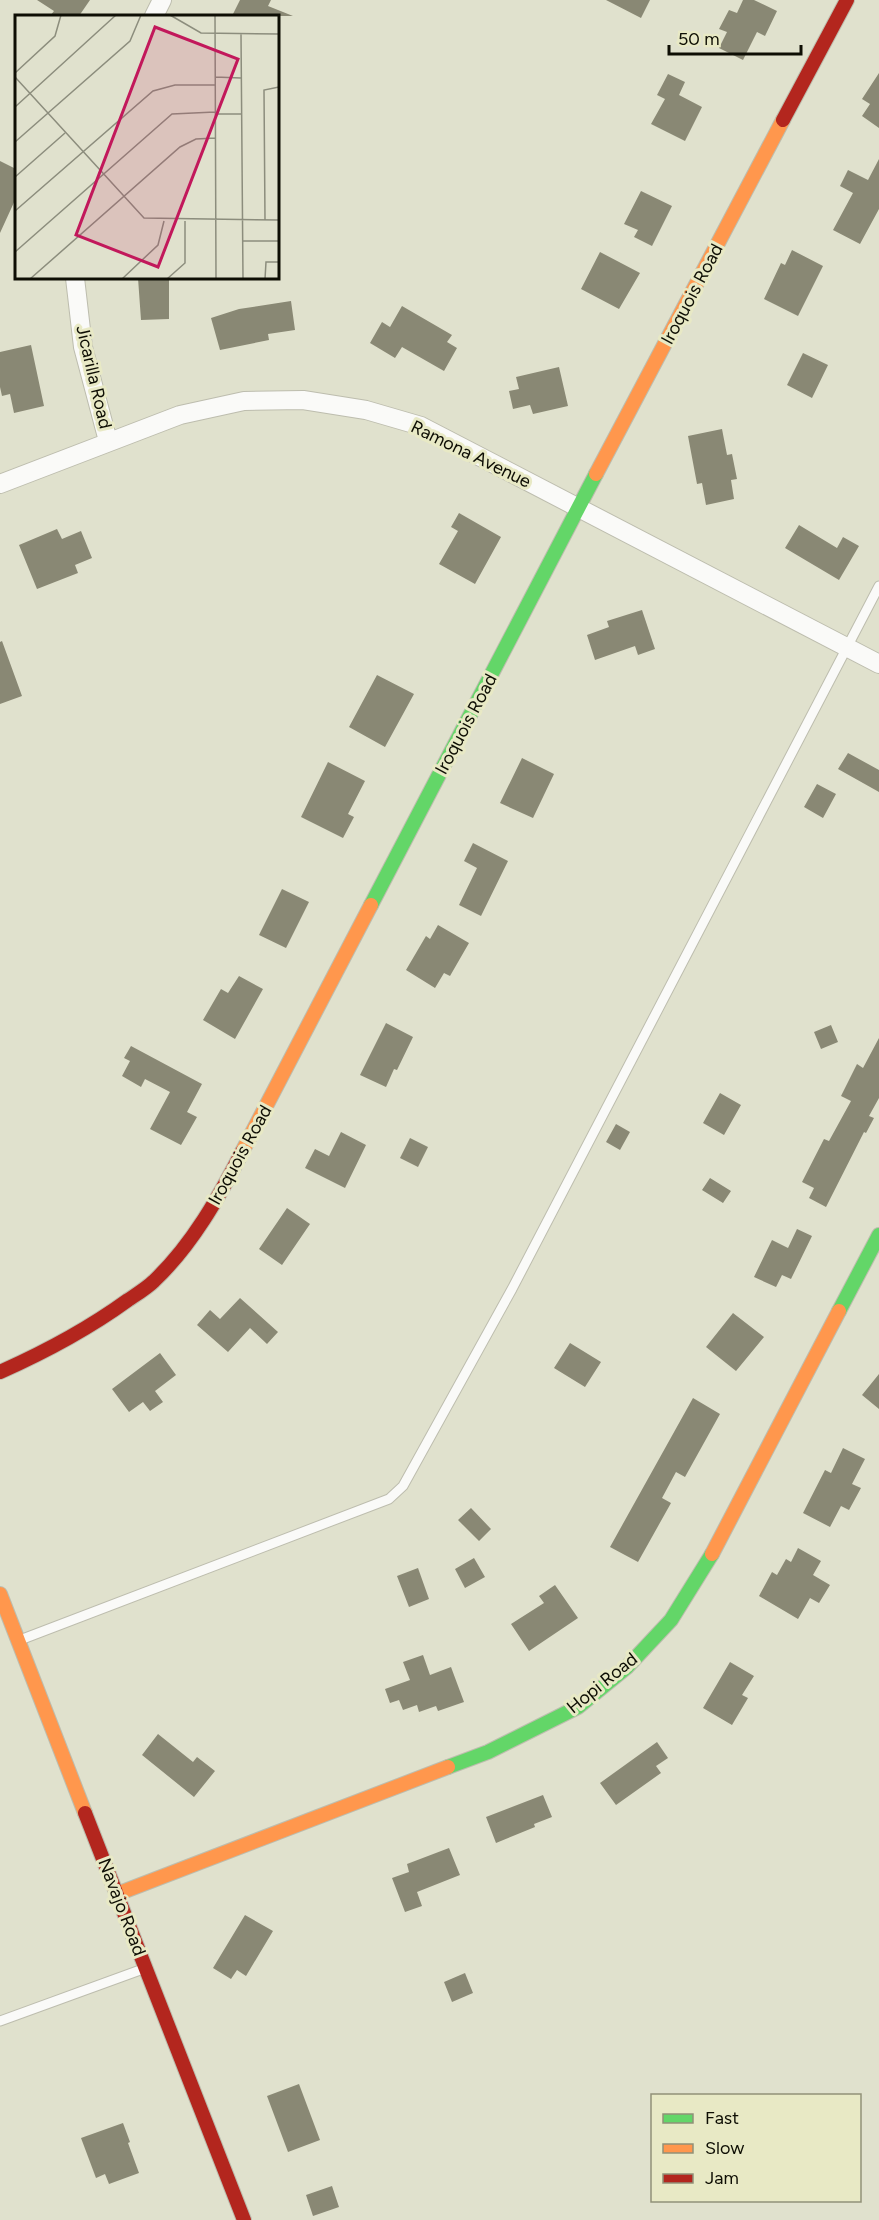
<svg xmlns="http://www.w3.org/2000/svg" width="879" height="2220" font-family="Figtree,sans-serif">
	<rect width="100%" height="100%" fill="#e0e1cd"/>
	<path fill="#898874" d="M37,0H90L79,16H50L54,11Z
		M240,0H271L268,6L293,16H232Z
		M606,0H650L641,18Z
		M743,0H754L777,11L765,36L757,32L743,60L719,48L727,32L719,29L729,10L737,13Z
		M879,73V128L862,116L870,104L862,99Z
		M668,74L685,82L679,95L702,107L685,141L651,124L665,99L657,95Z
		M879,159V209L860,244L833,230L853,193L840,186L848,170L868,180Z
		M0,161L16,169V198L0,233Z
		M641,191L672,206L652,246L634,237L638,230L624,224Z
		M792,250L823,266L798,316L764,299L781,263L785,265Z
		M600,252L640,273L619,309L581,289Z
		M138,278H169V319L141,320Z
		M291,301L295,330L268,334L269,340L220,350L211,318L239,309Z
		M402,306L452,335L447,342L457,348L444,371L402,347L395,358L370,343L382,322L390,327Z
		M31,345L44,406L14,413L10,394L2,396L0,387V352Z
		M803,353L828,365L812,398L787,385Z
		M559,367L568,406L533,414L530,405L513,409L509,391L519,389L516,377Z
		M722,429L727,455L732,454L737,479L731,480L734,499L706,505L702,483L697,484L688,436Z
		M459,513L501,537L475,584L439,564L458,531L451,527Z
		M799,525L837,548L843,537L859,546L839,580L785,548Z
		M57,529L62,539L81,531L92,558L75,565L78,573L37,589L19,545Z
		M642,610L655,649L638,655L635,646L595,660L587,635L609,627L607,621Z
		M2,641L22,696L0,704V642Z
		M377,675L414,694L385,747L349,727Z
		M848,753L879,770V792L838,769Z
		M522,758L554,774L533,818L500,803Z
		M328,762L365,781L348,814L354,817L343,838L301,817Z
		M817,784L836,794L823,818L804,807Z
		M473,843L508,861L481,916L459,905L477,868L464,861Z
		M282,889L309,902L286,948L259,935Z
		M438,925L469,943L450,976L444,973L435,988L406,970L426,936L430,939Z
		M239,976L263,989L235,1039L203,1020L221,989L228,993Z
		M386,1023L413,1037L397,1070L394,1069L386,1087L360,1075Z
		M831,1025L838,1042L821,1049L814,1032Z
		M879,1038V1098L869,1116L874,1118L866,1133L864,1132L826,1207L809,1198L814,1188L802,1182L824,1139L829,1141L851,1101L841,1096L857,1064L863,1068Z
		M131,1046L202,1084L187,1112L197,1117L181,1145L150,1129L170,1092L145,1079L141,1087L122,1076L130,1061L124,1058Z
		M720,1093L741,1105L724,1135L703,1123Z
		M616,1124L630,1132L620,1150L606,1142Z
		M341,1132L366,1145L345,1188L305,1168L315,1149L329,1156Z
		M410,1138L428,1147L418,1167L400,1158Z
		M710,1178L731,1191L723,1203L702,1190Z
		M287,1208L310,1224L282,1265L259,1249Z
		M797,1229L812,1236L791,1279L782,1275L776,1287L754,1277L772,1240L788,1248Z
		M240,1298L278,1332L267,1344L250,1328L228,1352L197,1325L210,1310L220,1319Z
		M733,1313L764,1337L736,1371L706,1347Z
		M570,1343L601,1362L585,1387L554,1368Z
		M160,1353L176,1375L155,1391L163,1402L150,1411L143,1402L129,1412L112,1389Z
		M879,1374V1409L862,1395Z
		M693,1398L720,1414L685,1477L676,1472L662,1498L671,1503L638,1562L610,1547Z
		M843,1448L865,1459L852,1484L861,1488L849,1510L841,1506L830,1527L803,1513L825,1470L831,1473Z
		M471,1508L491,1529L479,1541L458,1520Z
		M798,1548L821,1561L813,1575L830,1585L819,1603L810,1598L798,1619L759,1596L772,1572L777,1575L786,1559L791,1562Z
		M474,1558L485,1577L465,1588L455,1569Z
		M418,1568L429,1599L409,1607L397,1576Z
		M555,1585L578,1618L529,1651L511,1624L544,1603L539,1596Z
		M423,1655L430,1675L451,1667L464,1702L438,1711L436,1706L419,1712L417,1705L403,1710L399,1700L390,1703L385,1689L410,1680L403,1662Z
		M730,1662L754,1676L742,1695L748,1698L732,1725L703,1708Z
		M158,1734L193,1762L197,1757L215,1771L194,1797L142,1755Z
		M657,1742L668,1758L656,1766L661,1773L616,1805L600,1783Z
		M543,1795L552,1817L534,1824L535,1827L496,1843L486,1817Z
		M449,1848L460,1875L417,1892L422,1906L405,1912L392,1878L409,1872L407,1864Z
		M245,1915L273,1931L246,1976L237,1970L231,1979L213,1968Z
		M465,1973L473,1993L452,2002L444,1982Z
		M299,2084L320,2140L288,2152L267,2096Z
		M123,2123L130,2142L128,2143L139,2173L109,2184L105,2174L96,2178L81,2138Z
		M332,2186L339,2207L313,2216L306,2195Z"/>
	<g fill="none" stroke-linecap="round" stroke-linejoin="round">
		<defs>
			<path id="lane" d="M20,1640L389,1499L403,1486L512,1289L879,586
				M0,2021L143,1969"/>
			<path id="street" d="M154,16L162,0
				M75,278L83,347L108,441
				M0,484L180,415L244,401L303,400L366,410L421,426L879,664"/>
			<path id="fast" d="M371,905L596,474
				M839,1311L879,1235
				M448,1767L488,1752L578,1707L627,1667L671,1620L712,1554"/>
			<path id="slow" d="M596,474L783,120
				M242,1152L371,905
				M712,1554L839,1311
				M0,1594L85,1813
				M117,1894L448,1767"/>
			<path id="jam" d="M783,120L847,0
				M0,1372C45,1352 88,1329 128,1300C137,1294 147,1288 154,1281C192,1245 219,1197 242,1152
				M85,1813L244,2220"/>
		</defs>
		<use href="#lane" stroke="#bdbdae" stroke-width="11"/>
		<use href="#street" stroke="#bdbdae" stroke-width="20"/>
		<use href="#fast" stroke="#bdbdae" stroke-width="16"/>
		<use href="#slow" stroke="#bdbdae" stroke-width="16"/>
		<use href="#jam" stroke="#bdbdae" stroke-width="16"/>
		<use href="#lane" stroke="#fafaf8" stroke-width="9"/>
		<use href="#street" stroke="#fafaf8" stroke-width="18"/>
		<use href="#fast" stroke="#63d668" stroke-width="14"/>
		<use href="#slow" stroke="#ff974d" stroke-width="14"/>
		<use href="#jam" stroke="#b3261e" stroke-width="14"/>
	</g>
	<g text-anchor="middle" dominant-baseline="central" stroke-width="6" stroke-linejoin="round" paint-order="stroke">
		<g font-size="18" fill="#0e0e04" stroke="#e8e9c5">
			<text transform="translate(692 294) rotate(-62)">Iroquois Road</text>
			<text transform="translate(94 377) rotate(77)">Jicarilla Road</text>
			<text transform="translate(471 454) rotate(26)">Ramona Avenue</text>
			<text transform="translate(466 724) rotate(-62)">Iroquois Road</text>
			<text transform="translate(240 1155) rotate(-61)">Iroquois Road</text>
			<text transform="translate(602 1683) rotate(-39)">Hopi Road</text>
			<text transform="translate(122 1907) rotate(69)">Navajo Road</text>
		</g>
	</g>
	<g transform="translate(15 15)">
		<rect width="264" height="264" fill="#e0e1cd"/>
		<path fill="none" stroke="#8c8d7d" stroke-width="1.5" d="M155,0L186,18L264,19M200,0L201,264M226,19L228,264M0,58L40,21L46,0M0,62L129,203L264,205M200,62L226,63M0,92L101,0M200,99H226M0,127L115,26L126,0M0,162L50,118M0,196L138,76L160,70H200M250,205L249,75L264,72M227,226H264M0,237L157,99L200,97M15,264L165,132L181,124L200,123M107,264L143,230L149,206M152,264L170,248V206M250,264L251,247H264"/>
		<path fill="#c2185b" fill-opacity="0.15" stroke="#c2185b" stroke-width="3" d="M140,12L223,44L143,252L61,220Z"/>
		<rect width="264" height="264" fill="none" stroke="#0e0e04" stroke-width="3"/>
	</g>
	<rect x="651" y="2094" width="210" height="108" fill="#e8e9c5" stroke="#919178" stroke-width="1.5"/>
	<rect x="663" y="2114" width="30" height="9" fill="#63d668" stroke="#919178" stroke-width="1.5"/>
	<text x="705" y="2124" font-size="18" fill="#0e0e04">Fast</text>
	<rect x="663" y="2144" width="30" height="9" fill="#ff974d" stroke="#919178" stroke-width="1.5"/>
	<text x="705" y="2154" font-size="18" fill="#0e0e04">Slow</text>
	<rect x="663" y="2174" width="30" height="9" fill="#b3261e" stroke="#919178" stroke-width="1.5"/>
	<text x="705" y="2184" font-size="18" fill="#0e0e04">Jam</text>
	<path d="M669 45v9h132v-9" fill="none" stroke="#0e0e04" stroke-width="3"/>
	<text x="678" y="45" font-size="18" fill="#0e0e04" stroke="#e8e9c5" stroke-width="4.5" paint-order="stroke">50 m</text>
</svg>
